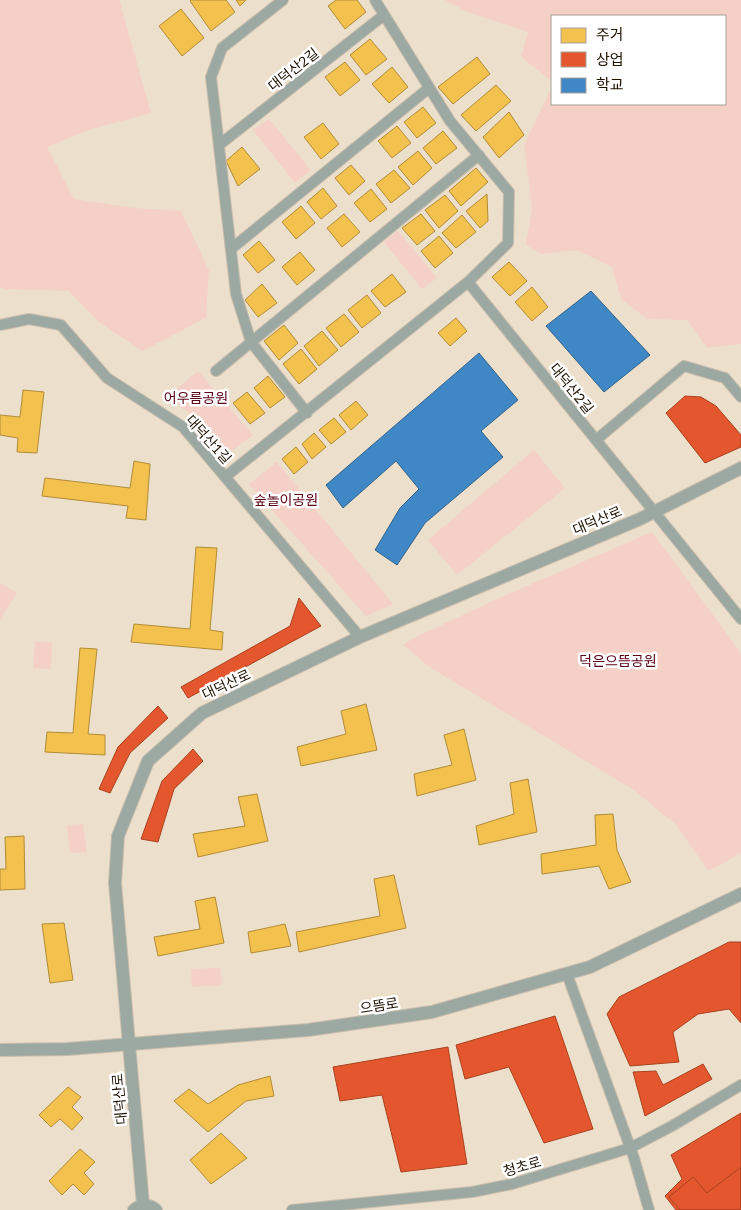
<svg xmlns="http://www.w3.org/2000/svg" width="741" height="1210" font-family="Lato,'Noto Sans KR',sans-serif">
	<rect width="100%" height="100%" fill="#ecdfcb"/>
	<path fill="#f5d0c7" d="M0,0H120V3L151,113L88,130L47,147L74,199L134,208L181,211L209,270L206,318L142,351L99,322L69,291L6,289L0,287Z
		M445,0H741V344L707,348L687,320L647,319L621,299L612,267L577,250L541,254L526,245L532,208L524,145L552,87V104H725V16H552V81L521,57L528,32L468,12Z
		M269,119L311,170L295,183L253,130Z
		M398,231L437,278L422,289L384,242Z
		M198,371L253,435L227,455L195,417L167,397Z
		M534,450L565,488L457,575L428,540Z
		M277,462L393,604L366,616L249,484Z
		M652,532L741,653V853L715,868L708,870L675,824L634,790L431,668L403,645L412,639L497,599Z
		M0,583L17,593L0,619Z
		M35,641L52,643L51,669L33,668Z
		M83,824L87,852L70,853L67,825Z
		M220,968L222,985L192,987L191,969Z"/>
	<path fill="#f2c14e" stroke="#b28c37" d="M191,0H226L235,12L211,31L190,1Z
		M236,0H246L240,6Z
		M336,0H357L366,12L345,29L328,6Z
		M181,9L204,38L182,56L159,26Z
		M370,39L387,59L366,75L350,55Z
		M477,57L490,74L453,104L438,87Z
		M345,62L360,80L340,96L325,77Z
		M392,67L408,87L389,103L372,84Z
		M496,85L511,101L476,131L461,115Z
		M423,107L436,123L417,138L404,122Z
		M509,112L524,135L499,158L483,137Z
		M323,123L339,144L321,159L304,137Z
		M397,126L411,143L392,158L378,141Z
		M443,131L457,148L436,164L423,148Z
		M242,147L260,169L238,186L226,161Z
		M418,151L432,168L413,185L398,167Z
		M351,165L365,181L349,195L335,178Z
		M476,168L488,182L461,206L449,191Z
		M394,170L410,188L391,203L376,184Z
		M323,188L337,206L321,219L307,202Z
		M371,189L387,209L370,222L354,203Z
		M487,194L488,221L480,228L466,211Z
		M445,195L458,211L439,228L425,210Z
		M301,206L315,223L296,239L282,222Z
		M344,214L360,232L342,247L327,228Z
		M421,214L435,231L417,245L402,228Z
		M462,215L476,232L456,248L442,233Z
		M439,236L453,253L435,268L421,251Z
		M259,241L275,260L258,273L243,255Z
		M300,252L315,270L297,285L282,267Z
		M509,262L527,281L510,296L492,277Z
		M392,274L406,292L385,307L371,291Z
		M262,284L277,303L258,317L245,300Z
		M532,287L548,307L532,321L515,302Z
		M367,295L381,313L362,328L348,310Z
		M344,314L359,332L341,347L326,328Z
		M456,318L467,331L450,346L438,333Z
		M284,325L298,343L279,360L264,341Z
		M322,331L338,350L319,366L304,346Z
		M301,349L317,369L299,384L283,364Z
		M268,376L285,397L270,408L254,388Z
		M23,390L44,392L37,453L17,452L18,438L0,435V415L20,417Z
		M247,392L265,413L250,424L233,403Z
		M356,401L368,415L351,430L339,415Z
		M334,418L346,432L331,444L319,430Z
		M314,433L326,447L312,459L302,444Z
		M296,447L308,462L294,474L282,459Z
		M134,461L150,464L146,520L126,518L128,506L42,496L45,478L130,488Z
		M196,547L217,548L210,630L223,632L222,650L131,642L134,624L190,629Z
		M80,648L97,649L88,734L105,735V755L45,752L47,732L73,733Z
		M366,704L377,750L301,766L297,747L346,734L341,711Z
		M464,729L476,780L417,796L414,774L452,765L444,735Z
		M528,779L537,832L479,845L476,826L514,814L510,783Z
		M257,794L268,841L198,857L193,834L245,826L238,797Z
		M613,814L617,850L631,882L609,889L599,866L542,874L541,854L596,845L595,815Z
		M24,836L25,889L0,890V869H6L5,837Z
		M394,875L406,928L299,952L296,932L380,916L374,879Z
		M215,897L224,943L158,956L154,937L200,929L195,901Z
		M64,923L73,980L50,983L42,924Z
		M285,924L291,946L251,953L248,932Z
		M741,945V1018L730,1006L698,1008L694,989L725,986L733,976L730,946Z
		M677,999L692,1012L668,1029L673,1057L633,1061L635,1037L610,1015L620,1000L645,1019L659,1017Z
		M270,1076L274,1096L246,1101L208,1132L174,1101L189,1089L208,1104L238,1085Z
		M68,1087L81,1097L72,1107L83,1118L72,1130L60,1119L51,1127L39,1115Z
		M221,1133L247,1158L211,1184L190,1160Z
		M80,1149L95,1162L84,1173L94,1184L84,1195L73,1184L62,1195L49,1181Z"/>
	<path fill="#e4572e" stroke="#a94220" d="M685,396L701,397L716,406L741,435V447L705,463L666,413Z
		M299,598L321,626L188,698L181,687L290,626Z
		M158,706L168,718L130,753L110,793L99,789L118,747Z
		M193,749L203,761L174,789L158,842L141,839L162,781Z
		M729,942H741V1023L729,1009L698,1014L673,1032L679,1062L630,1066L607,1014L619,997Z
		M555,1016L593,1129L544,1143L509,1067L465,1079L456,1045Z
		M448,1047L467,1164L401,1172L382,1095L340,1101L333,1067Z
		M703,1064L712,1079L645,1116L633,1072L656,1071L663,1085Z
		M741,1113V1210H676L665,1196L682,1179L671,1155Z
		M741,1167V1210H680L669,1197L693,1177L707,1193Z"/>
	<path fill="#3f88c5" stroke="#35648a" d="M591,291L650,355L604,392L546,326Z
		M479,353L518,400L481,431L503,457L425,523L397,565L375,550L400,508L419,489L396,461L343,508L326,485Z"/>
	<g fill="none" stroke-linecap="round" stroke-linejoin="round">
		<defs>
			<path id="minor" d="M283,0L222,48L211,77L236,294L251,342L307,413
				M219,145L384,15
				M231,249L429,88
				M468,282L741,619
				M0,325L29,319L61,325L107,378L183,427L360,637
				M216,371L479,155
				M596,440L684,366L725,378L741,397
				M225,477L468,282L508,243L509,192L450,121L375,0
				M567,974L634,1158L649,1210
				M292,1210L472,1192L512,1184L630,1148L672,1126L741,1085"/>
			<path id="tertiary" d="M0,1050L68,1049L308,1030L432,1012L590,967L741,894
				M143,1205L115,883L118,836L148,761L202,713L360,637L640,519L741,468
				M134,1210C141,1204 149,1204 156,1210"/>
		</defs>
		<use href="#minor" stroke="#c9bdad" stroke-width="12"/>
		<use href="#tertiary" stroke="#c9bdad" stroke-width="14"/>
		<use href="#minor" stroke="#9ca9a2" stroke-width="10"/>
		<use href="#tertiary" stroke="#9ca9a2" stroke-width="12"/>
	</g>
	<g text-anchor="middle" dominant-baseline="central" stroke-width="5" stroke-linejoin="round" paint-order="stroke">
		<g font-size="14" fill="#1e1100" stroke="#fff">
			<text transform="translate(293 69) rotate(-38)">대덕산2길</text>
			<text transform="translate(572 388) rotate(51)">대덕산2길</text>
			<text transform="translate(209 439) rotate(48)">대덕산1길</text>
			<text transform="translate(597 520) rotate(-23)">대덕산로</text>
			<text transform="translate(226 684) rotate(-25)">대덕산로</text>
			<text transform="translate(379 1005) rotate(-9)">으뜸로</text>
			<text transform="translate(119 1099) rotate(-95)">대덕산로</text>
			<text transform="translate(522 1166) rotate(-16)">청초로</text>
		</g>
		<g font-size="14" fill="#5b0114" stroke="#fff">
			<text x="196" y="397">어우름공원</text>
			<text x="286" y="499">숲놀이공원</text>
			<text x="618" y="660">덕은으뜸공원</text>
		</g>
	</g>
	<rect x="551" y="15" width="175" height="90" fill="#ffffff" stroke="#a5a099"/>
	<rect x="561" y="28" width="25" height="15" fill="#f2c14e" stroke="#a5a099"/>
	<text x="596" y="40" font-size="15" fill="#1e1100">주거</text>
	<rect x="561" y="52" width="25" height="15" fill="#e4572e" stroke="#a5a099"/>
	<text x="596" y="65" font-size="15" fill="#1e1100">상업</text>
	<rect x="561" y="78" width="25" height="15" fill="#3f88c5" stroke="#a5a099"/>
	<text x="596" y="90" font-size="15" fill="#1e1100">학교</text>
</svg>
